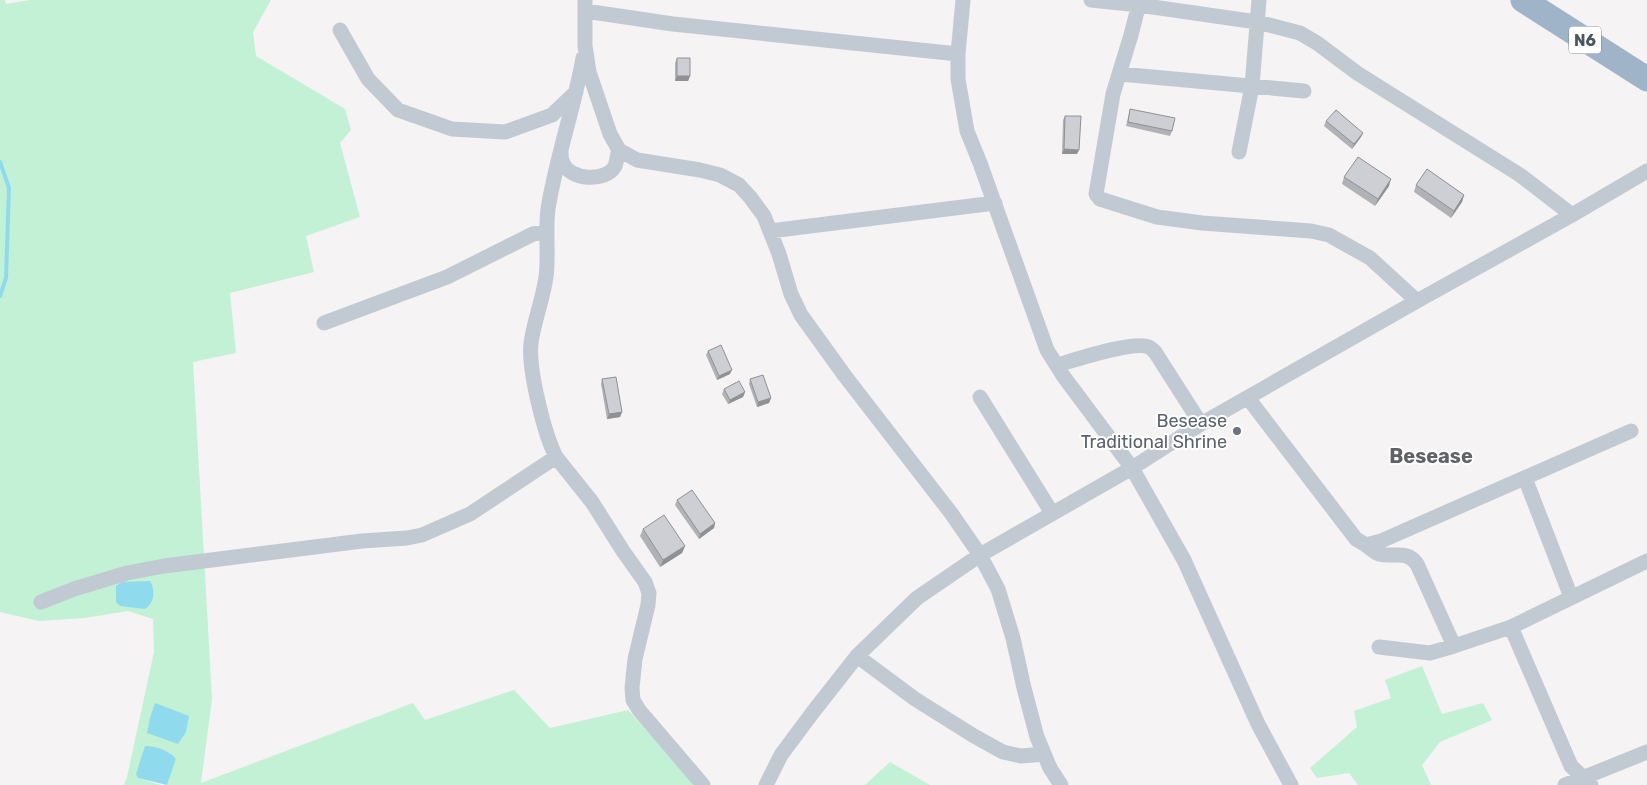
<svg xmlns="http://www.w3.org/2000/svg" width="1647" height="785" font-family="Rubik,sans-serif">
	<rect width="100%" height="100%" fill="#f5f3f3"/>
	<path fill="#c3f1d5" d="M0,0H5L6,4L30,0H271L253,32L256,56L345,109L351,130L340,143L360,217L306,236L314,272L230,293L236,353L193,362L212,699L201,783L413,703L425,720L514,690L550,728L628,710L697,785H167L176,759L138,778L161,785H124L127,777L154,652L153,619L128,611L84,618L39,621L0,612Z
		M1422,666L1442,714L1483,703L1492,720L1440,742L1422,765L1431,785H1358L1349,773L1317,778L1310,768L1357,727L1354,711L1391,698L1385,680Z
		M890,762L930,785H865Z"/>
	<path fill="#90daee" d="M150,581C156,591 154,603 145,609L120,606L116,602V586L122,582Z
		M155,703L189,716L186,732L178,744L147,733L150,718Z
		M145,746C155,746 169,750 176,759L167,785L138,778L136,774Z"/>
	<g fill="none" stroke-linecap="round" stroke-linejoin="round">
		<path stroke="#90daee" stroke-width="4" d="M0,162L9,188L6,278L0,296"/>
		<path stroke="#c1cad2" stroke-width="15" d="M585,0V46L589,72L610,134L619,150L637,160L700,170L720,175L739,185L750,197L764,216L779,254L791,294L801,315L845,376L951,513L980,555L998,589L1013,638L1024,688L1037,737L1050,768L1061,785
			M963,0L958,54V79L967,131L980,163L1047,350L1064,377L1132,468L1184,560L1258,724L1291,785
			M1091,0L1139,5L1257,22L1300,33L1317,43L1357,73L1520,175L1572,215
			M1140,0L1131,35L1113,94L1096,194L1100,199L1157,217L1202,223L1311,231L1329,235L1370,258L1417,301
			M585,11L673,24L958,54
			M340,30L368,79L398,110L452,129L505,132L552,115L576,92
			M1120,74L1304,91
			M561,151C561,154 561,160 563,163C570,180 606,183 615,166C617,161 617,155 619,150
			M1239,152L1252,86L1259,0
			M770,231L995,203
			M324,323L447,277L533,234L546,232
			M1057,365C1075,360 1134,340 1149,347C1150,347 1154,351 1155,352L1201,424
			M980,397L1052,513
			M1248,398L1356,539L1366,545L1381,541L1631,431
			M556,457L592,502L623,551L645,582L649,593L648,605L635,659L632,688L633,700L639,710L703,785
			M1525,478L1571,597
			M1366,545C1370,548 1375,553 1379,554C1394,558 1406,549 1417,564L1454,646
			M41,602L74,589L127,573L164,566L362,541L407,538L422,535L470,514L556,457C544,433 528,369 531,343C534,321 543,299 546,277C549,255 545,232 548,209C556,158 574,109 583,58
			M1511,627L1571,766L1591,785
			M1379,647L1430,653L1454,646L1511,627L1647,561
			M857,656L915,699L974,736L1003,752L1021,756L1044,754
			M766,785L781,755L813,712L857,656L917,598L980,555L1132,468L1201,424L1417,301L1572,215L1647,171
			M1565,785L1647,752"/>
		<path stroke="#9fb4c9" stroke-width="25" d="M1523,0L1647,79"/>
	</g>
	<path fill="#b0b2b7" d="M677,58L690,76L688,81H675V63Z
		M1130,109L1172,131L1170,136L1126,126Z
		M1065,116L1077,154H1062L1063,120Z
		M1326,121L1363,133L1361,137L1352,149L1324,126Z
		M1344,177L1389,186L1375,206L1342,184Z
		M1416,185L1464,195L1462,202L1451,218L1414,192Z
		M708,351L730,374L717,380L706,355Z
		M602,379L622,412L620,417L607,419L601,384Z
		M750,379L771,398L769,403L757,407L749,384Z
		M724,389L745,392L743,397L728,404L722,394Z
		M677,500L715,523L714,528L699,539L675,505Z
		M643,529L685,546L682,553L660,567L640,536Z"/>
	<path fill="#909195" d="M677,76H690L688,81H675Z
		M1363,133L1361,137L1352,149L1354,144Z
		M1064,149L1079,150L1077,154H1062Z
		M1391,179L1389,186L1375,206L1378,199Z
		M1464,195L1462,202L1451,218L1454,211Z
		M732,370L730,374L717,380L719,376Z
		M745,392L743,397L728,404L730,400Z
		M771,398L769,403L757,407L758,402Z
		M622,412L620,417L607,419L609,414Z
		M715,523L714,528L699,539L700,534Z
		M685,546L682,553L660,567L663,560Z"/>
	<path fill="#cdcfd5" stroke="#909195" d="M677,58H690V76H677Z
		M1130,109L1175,118L1172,131L1128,122Z
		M1336,110L1363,133L1354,144L1326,121Z
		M1065,116H1081L1079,150L1064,149Z
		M1358,157L1391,179L1378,199L1344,177Z
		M1427,169L1464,195L1454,211L1416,185Z
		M721,345L732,370L719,376L708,351Z
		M763,375L771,398L758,402L750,379Z
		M616,377L622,412L609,414L602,379Z
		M739,381L745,392L730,400L724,389Z
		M692,490L715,523L700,534L677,500Z
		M664,515L685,546L663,560L643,529Z"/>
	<circle fill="#6b7280" stroke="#fff" stroke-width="2" cx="1237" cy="431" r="5"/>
	<g text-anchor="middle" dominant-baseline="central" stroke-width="4" stroke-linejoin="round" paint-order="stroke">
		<rect fill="#fff" stroke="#808990" stroke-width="1" x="1569" y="26.5" width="32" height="27" rx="4"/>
		<g font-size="16" font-weight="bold" fill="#4a5661">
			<text x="1585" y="40">N6</text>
		</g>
		<g font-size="18" fill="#5b616d" stroke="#fff" text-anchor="end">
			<text x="1227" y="421">Besease<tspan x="1227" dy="21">Traditional Shrine</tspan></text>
		</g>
		<g font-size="20" font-weight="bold" fill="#5f6368" stroke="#fff">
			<text x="1431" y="456">Besease</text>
		</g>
	</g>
</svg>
